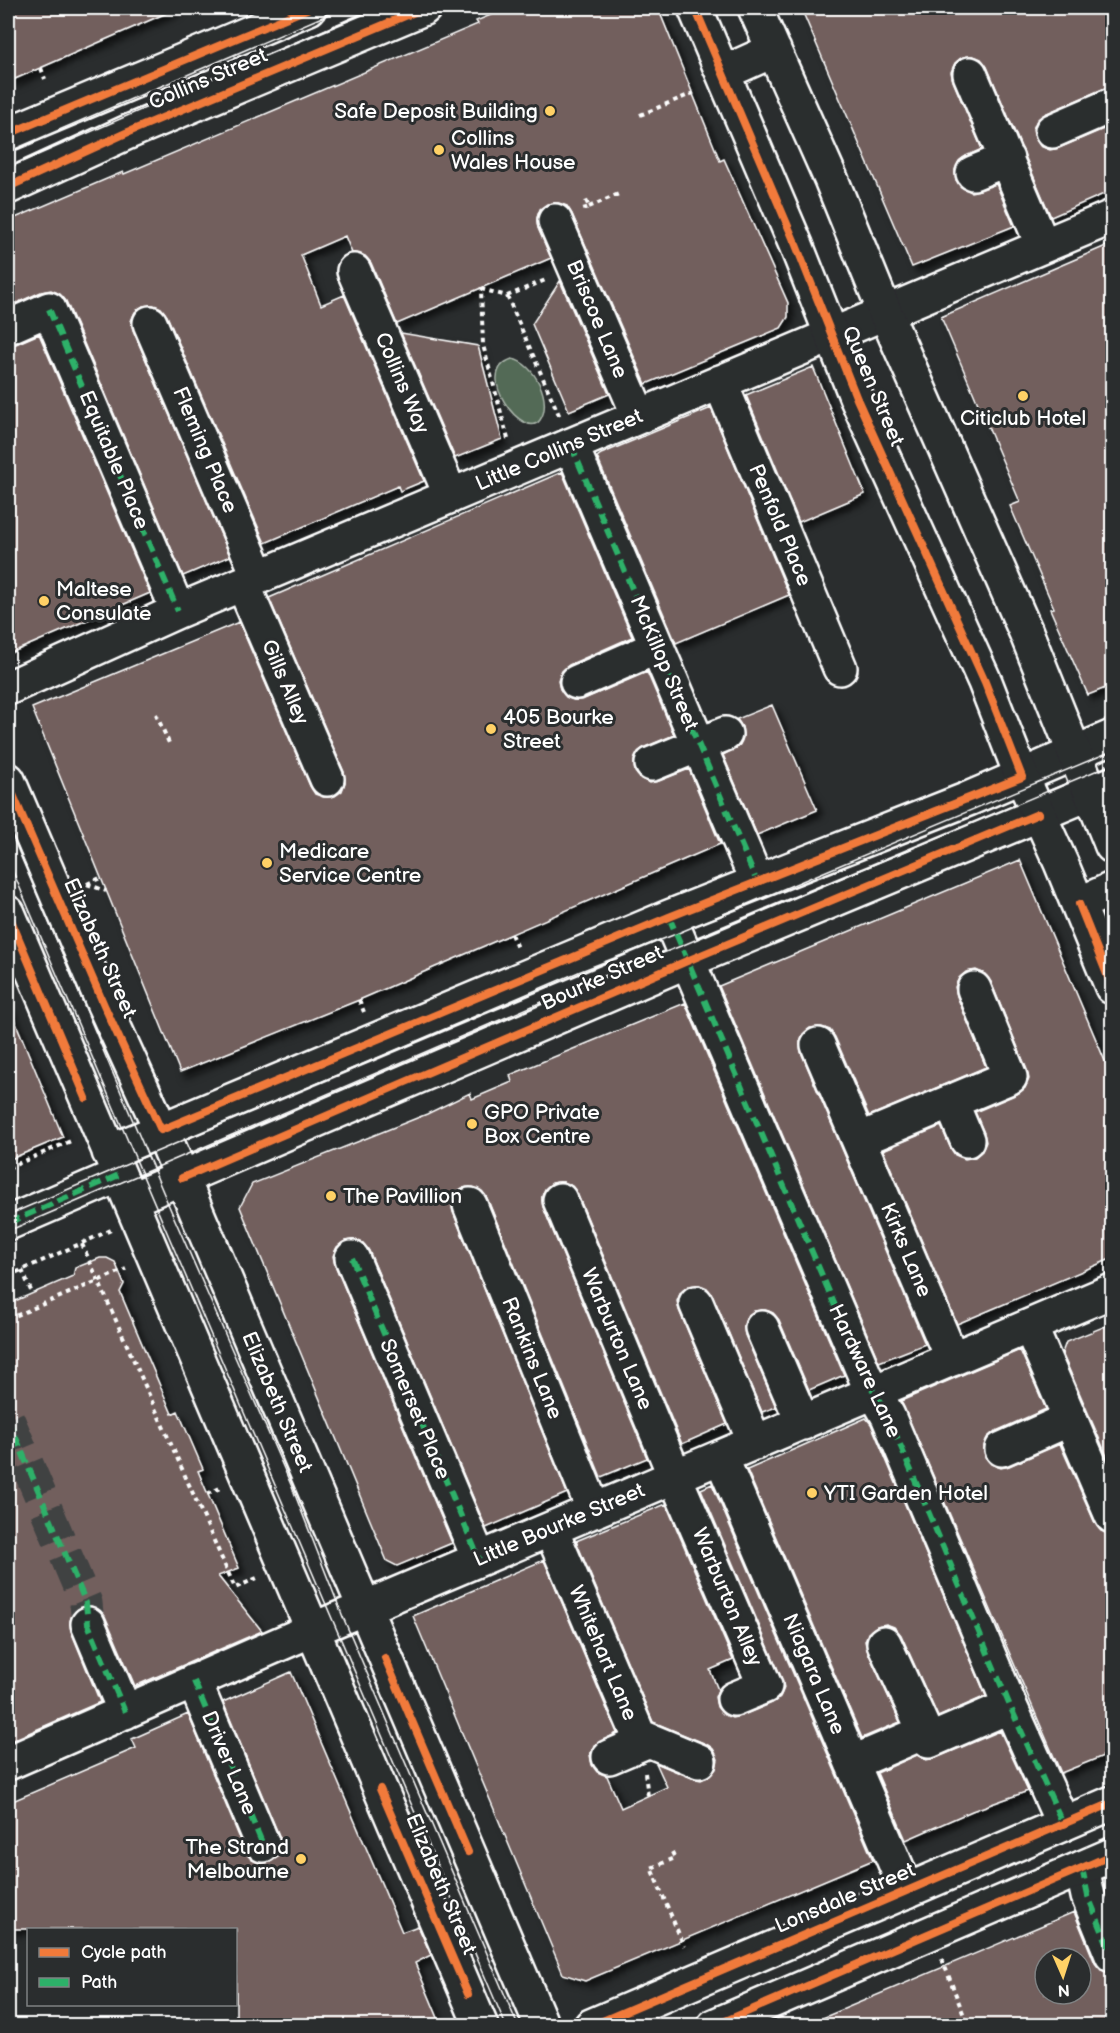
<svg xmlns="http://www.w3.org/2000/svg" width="1120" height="2033" font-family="'Balsamiq Sans',sans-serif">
	<defs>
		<filter id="shadow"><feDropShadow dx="5.5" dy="5.5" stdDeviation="3" flood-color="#0009"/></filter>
	</defs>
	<rect width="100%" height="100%" fill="#2a2d2e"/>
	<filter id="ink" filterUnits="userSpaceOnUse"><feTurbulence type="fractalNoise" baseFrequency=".0167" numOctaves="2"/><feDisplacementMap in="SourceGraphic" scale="12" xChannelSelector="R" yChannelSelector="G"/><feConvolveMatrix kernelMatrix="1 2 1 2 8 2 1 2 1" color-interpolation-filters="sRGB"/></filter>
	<g filter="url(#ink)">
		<path fill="#536a56" stroke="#a9b4aa" stroke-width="1.5" d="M512,359C535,363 553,402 540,420C525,442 471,373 512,359Z"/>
		<path fill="#725f5d" stroke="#fff" stroke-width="1.5" fill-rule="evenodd" filter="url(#shadow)" d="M8,8H178L8,82Z
			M508,8H658L720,161L724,159L788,303V317L781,328L646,384L572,214L567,206L558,203L547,204L540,209L537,218L538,228L551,258L397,324L371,263L365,256L352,253L345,236L301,255L321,305L344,295L424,481L400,491L398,486L265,543L167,316L161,308L153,305L143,306L135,312L131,321L133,330L230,556L183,576L66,301L60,294L51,290L41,292L8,307V221L123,172L124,174L478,24L476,21Z
			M801,8H1107L1113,20V87L1105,88L1045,114L1037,120L1033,129L1035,138L1040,146L1050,150L1059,148L1113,125V190L1051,217L987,67L981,59L973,56L963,57L955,63L951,72L953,81L982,149L966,156L959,161L955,170L956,180L961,187L971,192L980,190L996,184L1014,226L912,267Z
			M1113,243V685L1088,695L1050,609L1054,608L1010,506L1020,502L941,317Z
			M560,281L609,394L569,411L532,324Z
			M401,333L478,346L502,439L455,458Z
			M39,334L150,593L8,654V345L16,344Z
			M813,367L865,494L799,522L746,395Z
			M711,408L789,595L676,643L597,457L601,454Z
			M562,472L632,637L569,665L562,671L558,681L560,689L566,697L574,700L584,699L647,672L674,735L645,747L638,752L634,761L635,772L641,779L650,783L659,781L689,769L720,844L359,1000L180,1072L32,708L239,622L310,786L315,794L324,797L335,796L342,791L345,782L344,772L269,598Z
			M772,705L817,810L757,835L723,755L739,746L743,737L742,727L737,719Z
			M1020,860L1113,1080V1258L957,1324L883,1150L941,1126L950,1147L955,1155L965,1159L975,1157L982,1151L986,1142L984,1133L975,1112L1017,1094L1025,1088L1029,1079L1027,1070L991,982L985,974L976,970L966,972L959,978L955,987L957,996L986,1067L869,1116L835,1037L830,1030L821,1027L810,1028L803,1034L800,1042L801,1052L925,1344L879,1362L719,986Z
			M685,1003L844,1375L809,1390L779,1320L773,1313L765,1310L754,1311L747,1316L744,1325L745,1335L776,1407L762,1412L713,1296L707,1288L699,1285L689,1286L681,1292L677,1301L679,1310L727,1424L682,1444L577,1193L572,1186L563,1182L552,1183L545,1189L542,1197L543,1207L647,1458L601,1477L487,1198L482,1191L473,1187L462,1188L456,1193L452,1202L453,1212L567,1493L486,1528L369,1251L363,1243L355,1240L345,1241L337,1247L333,1256L335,1265L452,1543L397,1566L387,1561L240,1207L252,1184L427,1114L470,1093L472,1099L512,1082L510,1075Z
			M8,1004L63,1137L8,1160Z
			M100,1258H107L115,1262L124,1284L120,1292L172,1414L178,1411L203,1469L198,1471L239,1568L218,1576L262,1631L135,1686L105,1616L100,1609L91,1606L80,1607L73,1612L70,1621L71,1631L100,1702L8,1742V1304L73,1276L75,1268Z
			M1113,1323V1470L1062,1353L1066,1342Z
			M1020,1350L1046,1409L994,1432L987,1438L984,1446L985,1457L991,1464L1001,1468L1009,1466L1060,1444L1095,1523L1101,1531L1113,1534V1752L1061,1773L901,1401Z
			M866,1418L871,1424L986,1696L938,1717L901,1635L894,1627L886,1624L877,1626L868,1633L865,1641L867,1650L900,1722L862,1738L747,1470Z
			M712,1484L873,1860L585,1981L563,1974L413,1616L544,1560L617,1733L594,1745L590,1755L592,1765L597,1772L607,1776L621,1808L667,1787L656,1763L692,1778L701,1780L710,1776L716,1769L718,1759L713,1749L706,1744L653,1722L576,1541L666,1504L733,1660L710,1670L718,1690L715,1697L717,1707L723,1714L732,1718L741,1716L772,1703L780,1697L784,1688L782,1679L701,1489Z
			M291,1672L402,1932L418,1926L431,1955L415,1963L441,2025H236V1929H8V1803L136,1748L132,1739L188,1714L246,1853L252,1860L261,1864L270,1862L278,1857L281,1848L280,1838L223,1702Z
			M1000,1731L1028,1791L972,1811L906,1840L877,1773L917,1755L926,1760L936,1758Z
			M1074,1912L1095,1963L1101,1970L1113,1973V2025H806ZM1045,1958H1081V1994H1045Z"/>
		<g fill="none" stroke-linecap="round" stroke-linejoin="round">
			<path stroke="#3f4243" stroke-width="33" stroke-dasharray="33 16" stroke-linecap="butt" d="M8,1419L86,1603L88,1624"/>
			<defs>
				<path id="minor" d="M970,74L1043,246
					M1052,131L1112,105
					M8,134L309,8
					M973,173L1007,159
					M8,187L126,133L424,8
					M555,221L639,416
					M354,271L451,496
					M150,323L259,577
					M8,327L49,309L178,611
					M720,382L840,668
					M571,445L757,882
					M243,584L327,779
					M577,682L657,647
					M8,688L178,611L1112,217
					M652,764L725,734
					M8,780L104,1005L169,1147L542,2026
					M8,913L481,2026
					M669,917L865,1376L888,1416L1010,1706L1063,1824
					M818,1045L952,1359
					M951,1102L967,1140
					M859,1140L1010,1077L974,989
					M109,1152L669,917L968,799L1112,737
					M130,1200L687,961L1112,784
					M560,1200L681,1491L765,1686L734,1699
					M470,1205L594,1511
					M8,1223L119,1175
					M352,1258L479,1559
					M696,1303L755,1443
					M1030,1326L1112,1516
					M762,1328L803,1423
					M1002,1449L1070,1419
					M721,1457L907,1891
					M551,1530L642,1743L609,1757
					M88,1624L125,1712
					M884,1643L929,1741L1010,1706
					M194,1681L263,1845
					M639,1736L699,1761
					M8,1763L291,1639L1112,1291
					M852,1763L915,1736
					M1082,1868L1088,1896L1112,1955"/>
				<path id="major" d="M695,8L796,245L857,399L985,682L1022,777L1061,863L1112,987
					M755,8L831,179L885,312L1026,632L1112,846
					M723,73L774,50
					M1079,904L1112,889
					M591,2026L1112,1803
					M714,2026L1112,1855"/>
			</defs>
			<use href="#minor" stroke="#fff" stroke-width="38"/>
			<use href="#major" stroke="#fff" stroke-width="38"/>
			<path stroke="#fff" stroke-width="4" stroke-dasharray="4.5 4.5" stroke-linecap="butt" d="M41,68L45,79
				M640,115L698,91
				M589,207L621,193
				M583,209L589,207L585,198
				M507,296L548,279
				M508,439L483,345L481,289L507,296L560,417
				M156,714L169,743
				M87,884L106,891
				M87,884L100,878
				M511,934L517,948
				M359,1000L364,1012
				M8,1168L73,1140
				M82,1244L235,1588L257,1578
				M22,1270L32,1293
				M8,1276L111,1230
				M8,1319L126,1269
				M207,1494L220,1488
				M645,1773L648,1796
				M672,1852L675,1858L651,1868L684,1946
				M942,1959L968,2026"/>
			<use href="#minor" stroke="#2a2d2e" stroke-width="33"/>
			<use href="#major" stroke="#2a2d2e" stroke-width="33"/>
			<path stroke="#fff" stroke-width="1.5" d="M8,152L343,8
				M8,168L374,8
				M8,825L169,1206L292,1487L343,1617L518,2026
				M8,860L506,2026
				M8,1215L581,971L676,934L1112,751
				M8,1231L586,983L681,946L1112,764"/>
			<path stroke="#fff" stroke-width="4" stroke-dasharray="4.5 4.5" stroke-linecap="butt" d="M569,270L581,265"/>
			<path stroke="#2db169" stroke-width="6" stroke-dasharray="12 6" stroke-linecap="butt" d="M49,309L178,611
				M571,445L757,882
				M669,917L865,1376L888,1416L1010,1706L1063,1824
				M8,1223L119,1175
				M352,1258L479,1559
				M8,1419L86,1603L88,1624L125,1712
				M194,1681L263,1845
				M1082,1868L1088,1896L1112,1955"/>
			<defs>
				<path id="cycleway" d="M8,134L309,8
					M8,187L126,133L424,8
					M11,790L104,1005L161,1130L669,917L1022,777L985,682L857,399L796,245L695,8
					M1079,904L1112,987
					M8,913L86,1098
					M182,1178L687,961L1038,814
					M385,1658L468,1852
					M380,1789L468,1994
					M591,2026L1112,1803
					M714,2026L1112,1855"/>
			</defs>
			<use href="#cycleway" stroke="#2a2d2e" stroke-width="11"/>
			<use href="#cycleway" stroke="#f17a3a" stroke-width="8"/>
		</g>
	</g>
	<g fill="#ffd166" stroke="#2a2d2e" stroke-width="2">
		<circle cx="550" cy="111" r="6"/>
		<circle cx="439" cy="150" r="6"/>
		<circle cx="1023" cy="396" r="6"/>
		<circle cx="44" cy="601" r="6"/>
		<circle cx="491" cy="729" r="6"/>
		<circle cx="267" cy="863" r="6"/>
		<circle cx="472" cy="1124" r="6"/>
		<circle cx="331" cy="1196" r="6"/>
		<circle cx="812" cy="1493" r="6"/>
		<circle cx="301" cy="1859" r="6"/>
	</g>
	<g text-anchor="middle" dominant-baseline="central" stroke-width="6" stroke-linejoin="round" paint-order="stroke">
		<g font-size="21" fill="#fff" stroke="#2a2d2e">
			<text transform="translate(208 79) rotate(-23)">Collins Street</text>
			<text transform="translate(597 319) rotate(67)">Briscoe Lane</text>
			<text transform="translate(402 383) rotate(67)">Collins Way</text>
			<text transform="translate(873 386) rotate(67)">Queen Street</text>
			<text transform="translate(205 450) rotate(67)">Fleming Place</text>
			<text transform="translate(559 450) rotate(-23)">Little Collins Street</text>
			<text transform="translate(114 460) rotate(67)">Equitable Place</text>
			<text transform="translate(780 525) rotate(67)">Penfold Place</text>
			<text transform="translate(664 663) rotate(67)">McKillop Street</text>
			<text transform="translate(285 682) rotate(67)">Gills Alley</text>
			<text transform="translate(100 948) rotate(66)">Elizabeth Street</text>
			<text transform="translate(602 978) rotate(-24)">Bourke Street</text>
			<text transform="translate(906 1250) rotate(67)">Kirks Lane</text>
			<text transform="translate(617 1339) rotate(67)">Warburton Lane</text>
			<text transform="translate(532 1358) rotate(68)">Rankins Lane</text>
			<text transform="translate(865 1371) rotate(65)">Hardware Lane</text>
			<text transform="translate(277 1402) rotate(67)">Elizabeth Street</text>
			<text transform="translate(415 1409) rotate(67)">Somerset Place</text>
			<text transform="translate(559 1525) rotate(-23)">Little Bourke Street</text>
			<text transform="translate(727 1597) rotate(67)">Warburton Alley</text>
			<text transform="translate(603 1653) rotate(67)">Whitehart Lane</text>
			<text transform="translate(814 1674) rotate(67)">Niagara Lane</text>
			<text transform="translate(229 1763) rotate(67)">Driver Lane</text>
			<text transform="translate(441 1884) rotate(67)">Elizabeth Street</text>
			<text transform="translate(845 1898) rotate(-23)">Lonsdale Street</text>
		</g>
		<g font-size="21" fill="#fff" stroke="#2a2d2e" text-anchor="start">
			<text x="538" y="111" text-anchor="end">Safe Deposit Building</text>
			<text x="451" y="138">Collins<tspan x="451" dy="24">Wales House</tspan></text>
			<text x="1023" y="418" text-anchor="middle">Citiclub Hotel</text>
			<text x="56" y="589">Maltese<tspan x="56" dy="24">Consulate</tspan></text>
			<text x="503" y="717">405 Bourke<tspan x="503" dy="24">Street</tspan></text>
			<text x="279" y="851">Medicare<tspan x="279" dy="24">Service Centre</tspan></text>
			<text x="484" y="1112">GPO Private<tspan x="484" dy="24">Box Centre</tspan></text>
			<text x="343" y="1196">The Pavillion</text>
			<text x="824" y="1493">YTI Garden Hotel</text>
			<text x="289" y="1847" text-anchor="end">The Strand<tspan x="289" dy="24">Melbourne</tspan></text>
		</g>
	</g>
	<rect width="1120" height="2033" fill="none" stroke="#2a2d2e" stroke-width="30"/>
	<rect x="15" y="15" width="1090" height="2003" fill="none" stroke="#fff" stroke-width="2" filter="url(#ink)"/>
	<rect x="27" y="1928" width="210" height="78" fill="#2a2d2e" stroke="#7f8182" stroke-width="1.5"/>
	<rect x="39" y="1948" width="30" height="9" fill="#f17a3a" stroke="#7f8182" stroke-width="1.5"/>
	<text x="81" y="1958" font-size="18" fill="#ffffff">Cycle path</text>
	<rect x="39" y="1978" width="30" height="9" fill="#2db169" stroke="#7f8182" stroke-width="1.5"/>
	<text x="81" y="1988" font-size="18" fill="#ffffff">Path</text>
	<g transform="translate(1063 1976) rotate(177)"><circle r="28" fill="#2a2d2e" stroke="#7f8182" stroke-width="1.5"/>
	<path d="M0-4.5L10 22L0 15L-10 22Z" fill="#ffd166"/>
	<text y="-9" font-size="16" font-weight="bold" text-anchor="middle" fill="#ffffff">N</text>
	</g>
</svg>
